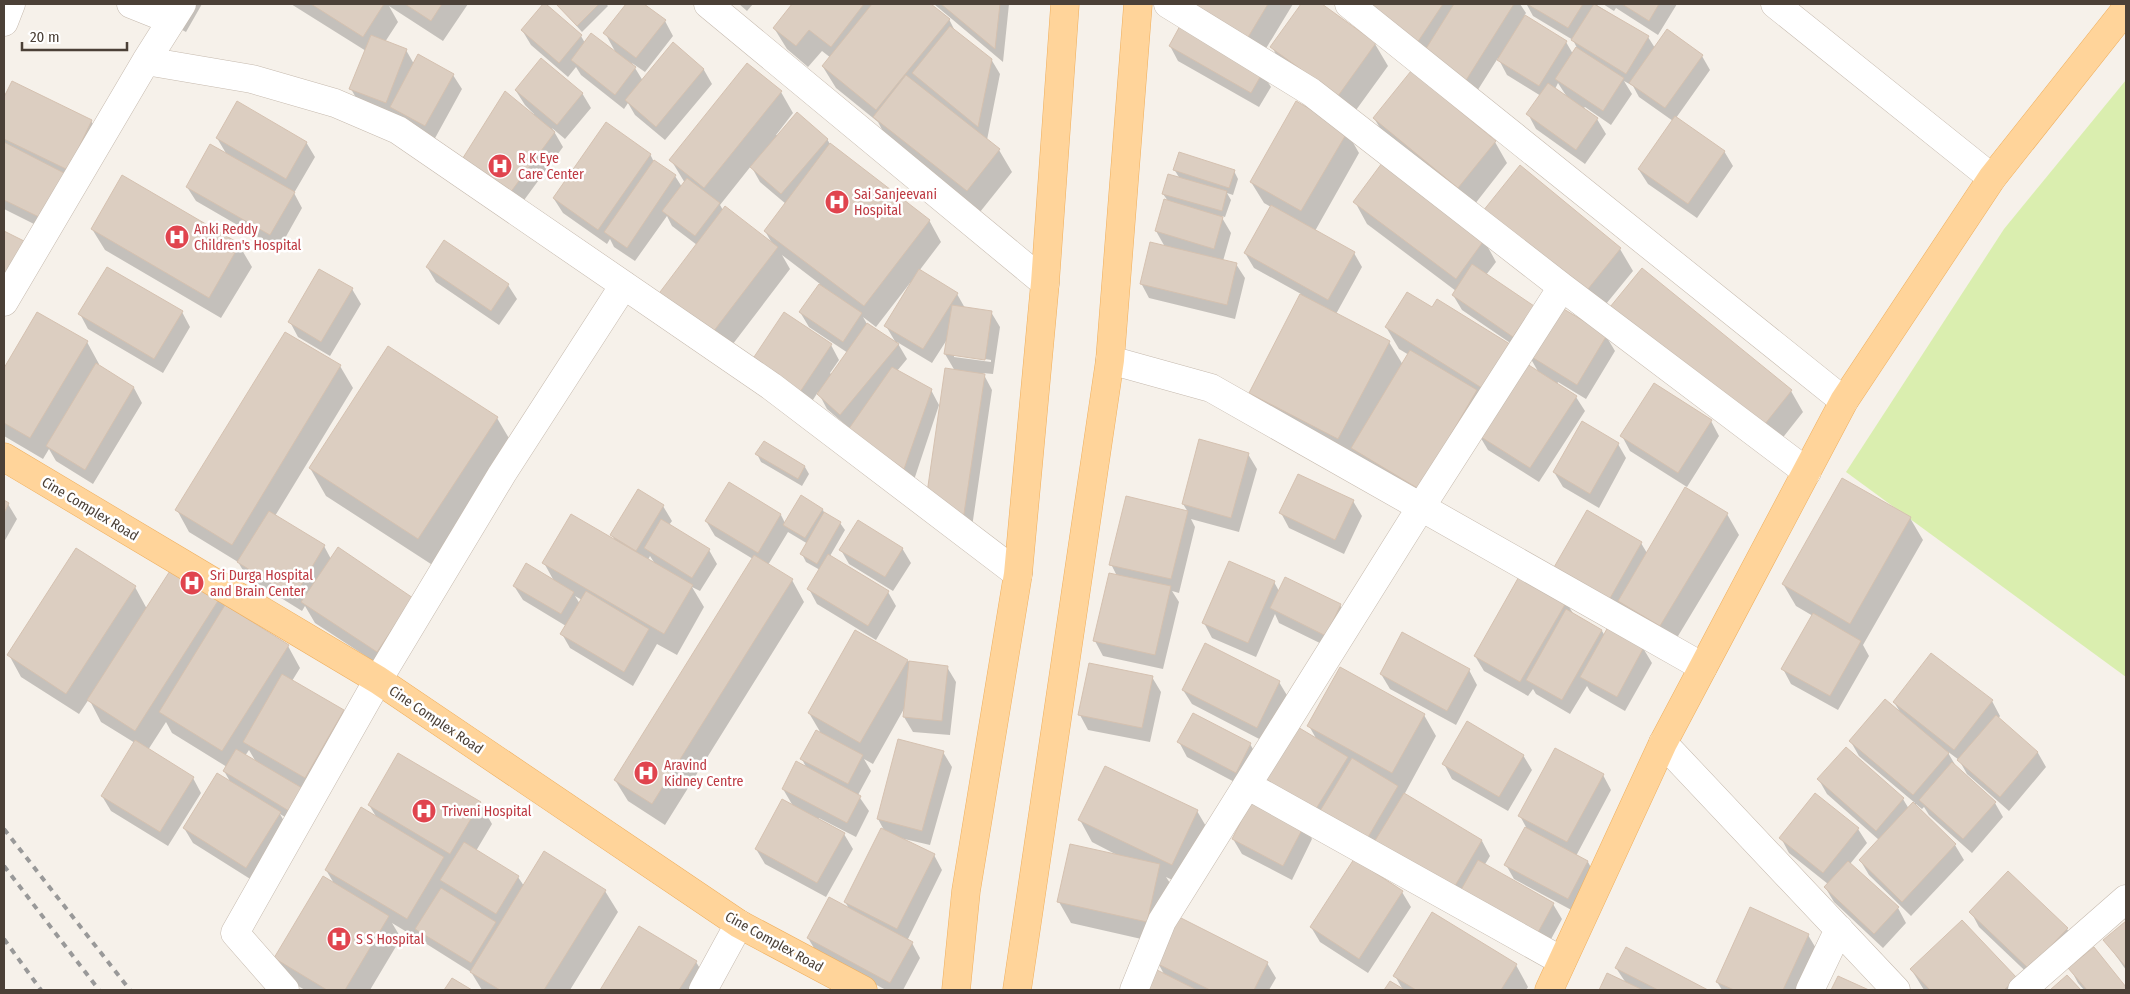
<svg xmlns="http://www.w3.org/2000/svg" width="2130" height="994" font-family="'Fira Sans Condensed',sans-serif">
	<rect width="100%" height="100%" fill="#f6f1ea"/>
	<path fill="#daeeaf" d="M2126,80V677L1846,472L2004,229Z"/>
	<path fill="#0003" fill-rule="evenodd" d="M134,4H202L186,32Z
		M291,4H468L443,41L389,6L398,22L385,42L406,50L414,64L453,75L462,89L434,140L359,103L351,89L366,51Z
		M544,4L581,36L585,43L616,53L605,33L627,4H642L665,21L673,36L645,72L632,63L643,81L673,44L704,70L712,84L665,140L635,115L628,103L624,109L581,75L576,67L568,77L531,45L522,30Z
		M557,4H606L608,6L582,32Z
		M739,4H753L747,11Z
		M793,4H929L949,19L956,33L991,59L1000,74L987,140L999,150L1012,172L980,212L887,139L878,122L836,88L823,67L831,58L822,51L808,67L787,49L774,28Z
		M934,4H1009L1003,62Z
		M1168,4H1293L1259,60Z
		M1303,4H1320L1375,44L1388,66L1351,117L1284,69L1272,47Z
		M1368,4H1520L1526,13L1524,16L1566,42L1573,54L1577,48L1573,40L1533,16L1527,5L1522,4H1595L1648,37L1655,48L1702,56L1710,70L1676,118L1724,151L1733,166L1697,218L1648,184L1639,170L1673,121L1639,97L1633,86L1624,81L1632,94L1611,125L1585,107L1583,109L1597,119L1606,134L1585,164L1536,129L1528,114L1541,96L1507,75L1498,58L1474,96ZM1558,83L1567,97L1555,89Z
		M1603,4H1677L1658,35L1616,8L1614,11Z
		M1170,46L1262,73L1271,87L1259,107L1178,61Z
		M12,83L91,121L100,136L52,233L4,209V100Z
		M516,91L582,93L591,108L565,139L552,128L563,147L519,207L471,176L534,114L525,105Z
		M781,92L793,113L776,135L827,139L830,144L929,220L941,242L919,271L957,294L965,308L991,312L1000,327L993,374L983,373L992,390L971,534L937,507L955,371L945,354L948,338L932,363L897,342L907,359L897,371L931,390L939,405L913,483L827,409L818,392L809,406L762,375L831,345L839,360L830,373L832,375L848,353L809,327L800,312L820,284L782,255L790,269L723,357L671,317L697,245L672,226L667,216L635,261L614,247L610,239L607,244L563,213L554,199L650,154L654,162L675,176L682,187L685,183L671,160ZM751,166L760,182L786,204L765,231L773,245L723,210L720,205ZM910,283L911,284L886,326L896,343L867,324L863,317L876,327ZM954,354L991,360V362L954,357Z
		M1374,118L1495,142L1507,163L1471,209L1387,140Z
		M1347,132L1359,153L1315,231L1354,253L1362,267L1336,314L1389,342L1403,365L1409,355L1399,349L1386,327L1432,309L1509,345L1510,343L1523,366L1539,373L1528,354L1606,336L1615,351L1586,399L1558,382L1557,385L1576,397L1585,411L1539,482L1488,450L1479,435L1431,510L1364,470L1355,453L1351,460L1263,415L1251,393L1301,294L1254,268L1245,253L1271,207L1264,203L1251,182Z
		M217,138L306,142L315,157L294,193L302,208L279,249L196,201L187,187L227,155Z
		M1520,167L1620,249L1633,271L1597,315Z
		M1174,169L1234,171L1238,179L1233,195L1227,193L1231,200L1225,217L1221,216L1231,233L1223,261L1236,264L1245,278L1235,319L1149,298L1141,283L1165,247L1156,231L1168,201L1163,194L1180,179Z
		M123,177L239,245L252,267L221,318L105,250L92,229Z
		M1355,202L1484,240L1496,262L1486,275L1533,306L1522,351L1462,310L1453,295L1456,291L1367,224Z
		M427,267L508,285L517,299L499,325L436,282Z
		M1642,270L1791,391L1803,412L1773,450Z
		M352,289L361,304L330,356L298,337L290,322Z
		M182,312L190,327L163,373L88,329L80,314Z
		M38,313L87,342L99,364L98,366L134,388L142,403L93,484L56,461L49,449L43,459L4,436V371Z
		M285,333L340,366L353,388L275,516L324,546L331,559L412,598L390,672L315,623L305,606L302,611L247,577L238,562L189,532L177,510Z
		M497,418L513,445L434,566L326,496L310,468Z
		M1711,421L1719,436L1687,487L1630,451L1622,436Z
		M1618,444L1626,458L1599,508L1563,487L1554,472Z
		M757,454L805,467L809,474L802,486L761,462Z
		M1248,454L1257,469L1239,532L1191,519L1195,527L1179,593L1172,591L1179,602L1163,669L1103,656L1095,641L1117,576L1111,564L1188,512L1183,504Z
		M729,484L781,515L785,523L823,510L825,514L840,523L845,530L830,556L888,592L896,606L876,640L817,604L809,589L820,570L806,562L802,554L808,544L788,532L768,565L792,580L804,602L665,825L628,801L615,780L753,559L715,536L706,521Z
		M1353,501L1362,516L1344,554L1289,528L1281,513Z
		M4,502L8,504L17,519L4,542Z
		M663,506L672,521L669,525L709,550L717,564L700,591L692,587L704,607L677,655L657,644L633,686L570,648L562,634L566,626L523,600L514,586L554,581L544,563L616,542L612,535ZM650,556L655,564L648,560ZM575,596L582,600L580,604Z
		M1727,514L1739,535L1672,646L1563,583L1641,543L1647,553Z
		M1910,518L1923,540L1863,645L1869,656L1838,710L1791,684L1783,669L1813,616L1796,606L1783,584Z
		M902,548L911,563L893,591L849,564L841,550Z
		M1274,582L1279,591L1340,605L1348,620L1334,650L1279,623L1275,614L1256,657L1212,638L1204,623Z
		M135,587L147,609L222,594L232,611L288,646L300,668L292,681L343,711L356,732L298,825L280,814L288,828L255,882L193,843L184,828L231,783L224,771L227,767L172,733L166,722L148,750L193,778L201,793L168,846L111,811L102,796L135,743L101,722L89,699L79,714L21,677L9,655ZM249,750L256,762L245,756Z
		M1566,602L1574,615L1602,631L1605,636L1643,648L1652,663L1625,711L1590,691L1587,686L1570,714L1536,694L1533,689L1528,696L1484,671L1475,656Z
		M907,661L947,667L956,682L950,735L913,732L904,717L905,707L873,764L864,759L871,771L858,795L869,811L856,837L819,818L818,820L844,834L853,849L826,897L765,864L756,849L793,806L783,789L807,769L802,759L822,735L809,713Z
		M1469,670L1477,685L1456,725L1390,689L1381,674Z
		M1152,677L1161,692L1150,742L1088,730L1080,715Z
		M1279,682L1288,697L1265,742L1192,704L1183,690Z
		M1992,701L2000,716L1998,719L2038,753L2046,767L2009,811L1967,774L1959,760L1947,751L1957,768L1995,803L2003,817L1972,853L1929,815L1924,807L1922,809L1916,804L1915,806L1955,845L1964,860L1911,916L1869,875L1860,860L1879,840L1827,794L1819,780L1903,799L1909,809L1915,803L1859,756L1851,742L1900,712L1894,702Z
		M1424,715L1436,736L1404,795L1482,841L1490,856L1484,866L1553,904L1562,919L1544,952L1269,800L1317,740L1309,726Z
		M1179,742L1250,744L1259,759L1244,787L1187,757Z
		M943,752L952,767L930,845L900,838L934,855L942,870L907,941L912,943L920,958L903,990H886L817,953L808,938L850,910L845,902L884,830L878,819Z
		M1523,755L1532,770L1508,811L1452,779L1444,764Z
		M1105,768L1197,811L1210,833L1185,886L1166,877L1172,886L1159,943L1071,923L1059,902L1119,856L1092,842L1080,820Z
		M1603,775L1611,790L1576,856L1588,862L1596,877L1577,913L1514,879L1506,865L1526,827L1520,816Z
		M480,803L492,824L476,851L518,877L524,886L605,891L618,912L570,990H482L471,972L425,943L421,937L420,940L392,923L401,938L370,990H305L288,980L275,958L335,885L326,870L377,818L369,805Z
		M1304,825L1312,839L1292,880L1242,854L1233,839Z
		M1858,829L1867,843L1850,864L1898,908L1906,923L1883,948L1834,902L1825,887L1828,884L1789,853L1781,838Z
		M1402,892L1411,907L1368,973L1320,942L1311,927Z
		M1971,912L2067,929L2076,943L2038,983L1979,927Z
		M2126,922V970L2105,940Z
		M640,928L696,962L709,983L704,990H602Z
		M1808,935L1817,950L1798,990H1722L1717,982Z
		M1627,949L1706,990H1601L1608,975L1626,983L1616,968Z
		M2094,949L2126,989V990H2084L2078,983L2070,968Z
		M1158,963H1267L1276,978L1269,990H1144L1165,976Z
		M1516,965L1528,987L1526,990H1403L1395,976Z
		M1911,969L2016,979L2022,990H1924Z"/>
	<path fill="#dccec1" stroke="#d5c1b0" d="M311,4H384L363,37Z
		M405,4H442L431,21Z
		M543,4H546L582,35L559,63L521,30Z
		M556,4H599L577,26Z
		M626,4H644L666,20L636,58L603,33Z
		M792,4H864L831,47L809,30L796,46L773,28Z
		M872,4H931L950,19L876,110L822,66Z
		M941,4H1000L995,49Z
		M1190,4H1268L1247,39Z
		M1301,4H1322L1376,43L1338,96L1270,47Z
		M1367,4H1443L1417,43Z
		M1454,4H1514L1465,82L1422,55Z
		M1527,4H1583L1568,28Z
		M1594,4L1649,36L1626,74L1571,40Z
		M1622,4H1659L1649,21Z
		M1525,15L1567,41L1539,86L1497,60Z
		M1181,24L1263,72L1251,93L1169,46Z
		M950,26L992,59L978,127L912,73Z
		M1667,29L1703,55L1665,108L1629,83Z
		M591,33L636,67L615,95L571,60Z
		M371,35L407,49L386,103L349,89Z
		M673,42L704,69L656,127L625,100Z
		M1576,47L1624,78L1603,111L1555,79Z
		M418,54L454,74L425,126L390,107Z
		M541,58L583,93L557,125L515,90Z
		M747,63L782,91L704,188L669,160Z
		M1411,71L1496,141L1458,188L1373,118Z
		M906,75L1000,149L967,191L873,117Z
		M12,81L92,120L68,170L4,139V97Z
		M1548,83L1598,118L1576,150L1526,114Z
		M505,91L555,132L510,193L461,161Z
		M237,101L307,142L286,179L216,138Z
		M1296,101L1348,131L1301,211L1250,182Z
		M797,112L828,139L781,194L750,167Z
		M1675,116L1725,151L1688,204L1638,169Z
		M606,122L651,154L598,230L553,198Z
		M4,142L66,174L43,219L4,200Z
		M830,143L930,220L864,306L764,231Z
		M210,144L295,192L270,235L186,187Z
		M1179,152L1235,170L1229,188L1173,170Z
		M654,160L676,175L627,248L604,232Z
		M1382,163L1485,239L1456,279L1353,202Z
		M1520,165L1621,248L1584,294L1483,211Z
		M1168,174L1227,191L1222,211L1162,194Z
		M122,175L240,244L209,298L91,229Z
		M687,178L720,203L695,236L662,211Z
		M1164,199L1223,217L1214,249L1155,231Z
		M1271,205L1355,252L1328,300L1244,253Z
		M725,206L778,247L710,336L657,296Z
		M4,231L24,241L4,281Z
		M444,240L509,284L491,311L426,267Z
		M1150,242L1237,263L1227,305L1140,284Z
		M1472,264L1534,306L1513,337L1452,295Z
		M107,267L183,311L154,359L78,314Z
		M1642,268L1792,390L1761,429L1610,307Z
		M319,269L353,288L321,342L288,322Z
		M919,269L958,293L923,349L884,326Z
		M819,284L862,313L843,342L799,312Z
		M1407,292L1432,307L1437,299L1513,346L1485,390L1385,327Z
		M1300,294L1390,341L1338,439L1249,393Z
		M952,305L992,311L985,360L944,354Z
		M1557,305L1607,335L1577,385L1527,354Z
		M37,312L88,341L30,438L4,423V368Z
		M784,312L832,344L800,392L752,360Z
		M867,323L899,344L840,415L817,394Z
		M285,332L341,365L232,545L175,510Z
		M388,346L498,417L418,539L309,468Z
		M1410,350L1477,390L1419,489L1351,448Z
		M1524,362L1577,396L1530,468L1478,435Z
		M96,363L134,387L85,470L46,446Z
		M892,367L932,389L904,469L848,430Z
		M945,368L985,374L963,520L927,493Z
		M1654,383L1712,420L1678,473L1620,436Z
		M1582,421L1619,443L1590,494L1553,472Z
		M1199,439L1249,453L1231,518L1182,504Z
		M764,441L805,466L798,479L755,454Z
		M1298,474L1354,500L1335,540L1279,513Z
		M1842,478L1911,517L1850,624L1782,584Z
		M729,482L781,514L758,553L705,521Z
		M1685,487L1728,513L1660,626L1618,601Z
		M638,489L664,505L636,551L610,535Z
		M801,495L823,509L805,538L783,525Z
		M1126,496L1188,511L1171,579L1109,565Z
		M4,500L9,503L4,513Z
		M1587,510L1642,542L1609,600L1553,569Z
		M269,511L325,545L294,597L237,562Z
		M824,512L841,522L817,564L800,554Z
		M571,514L693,585L664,634L542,563Z
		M661,519L710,549L692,578L644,548Z
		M858,520L903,548L885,577L839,550Z
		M338,547L413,598L377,652L301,602Z
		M76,548L136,586L66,694L7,655Z
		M828,554L889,591L868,626L807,589Z
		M754,555L793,579L652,804L614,780Z
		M1229,561L1275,581L1248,643L1202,623Z
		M175,563L223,593L135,731L87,700Z
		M526,563L574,592L561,614L513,586Z
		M1109,573L1171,586L1155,655L1093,641Z
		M1521,573L1567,601L1520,682L1474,656Z
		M1285,577L1341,604L1326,636L1270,608Z
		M586,591L649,629L624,672L560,634Z
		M225,605L289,645L222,751L159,712Z
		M1566,609L1602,630L1562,700L1526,680Z
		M1813,613L1861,641L1830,696L1781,669Z
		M1608,627L1644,647L1617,697L1580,677Z
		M855,630L908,660L860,743L808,713Z
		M1402,632L1470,669L1447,711L1380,674Z
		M1205,643L1280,681L1257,728L1182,690Z
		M1931,653L1993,700L1954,750L1893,702Z
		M909,661L948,666L942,721L903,717Z
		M1089,663L1153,676L1142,728L1078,715Z
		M1340,667L1425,714L1392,773L1307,726Z
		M282,674L344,710L305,778L243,742Z
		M1885,699L1949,753L1913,795L1849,741Z
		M1193,713L1251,743L1236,773L1177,742Z
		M1996,715L2038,752L2000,797L1957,760Z
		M1467,721L1524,755L1499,797L1442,764Z
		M1296,726L1348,757L1311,817L1259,786Z
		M816,730L863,755L848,784L800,759Z
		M898,739L944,751L922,831L877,819Z
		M135,740L194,777L160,832L101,796Z
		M1846,747L1904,798L1876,831L1817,779Z
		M1555,748L1604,774L1567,842L1518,816Z
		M236,749L302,788L289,811L223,771Z
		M398,753L481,802L450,854L368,805Z
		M1352,758L1398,786L1364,844L1317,816Z
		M796,761L861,796L847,823L782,789Z
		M1952,762L1996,802L1963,839L1919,800Z
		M1105,766L1198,810L1172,865L1078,820Z
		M217,773L281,812L246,868L183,828Z
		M1404,793L1482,840L1452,891L1373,844Z
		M1815,793L1859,828L1823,873L1779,838Z
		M1253,798L1305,824L1283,866L1232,839Z
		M782,799L845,833L817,883L755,849Z
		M1913,802L1956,844L1902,902L1859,860Z
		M361,807L444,857L407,919L325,870Z
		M1525,827L1588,861L1568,899L1504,865Z
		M881,828L935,854L897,929L844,902Z
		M464,842L519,876L496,914L440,880Z
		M1070,844L1160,864L1147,922L1057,902Z
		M544,851L606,890L544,990H500L470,972Z
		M1354,859L1403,891L1359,959L1310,927Z
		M1478,860L1554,903L1535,938L1458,895Z
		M1848,861L1899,907L1874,934L1824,887Z
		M2008,871L2068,928L2029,969L1969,912Z
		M323,876L389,916L345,990H327L274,958Z
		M441,888L496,922L471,963L415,929Z
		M829,897L913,942L890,983L807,938Z
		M1750,907L1809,934L1783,990H1734L1716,982Z
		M1432,912L1517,964L1501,990H1416L1393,976Z
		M1179,917L1268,962L1254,990H1210L1156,963Z
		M1962,920L2017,978L2004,990H1930L1910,969Z
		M2126,921V967L2103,940Z
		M639,926L697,961L679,990H600Z
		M1626,947L1708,990H1658L1615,968Z
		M2094,947L2126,987V990H2087L2068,968Z
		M1153,968L1197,990H1142Z
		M1607,973L1643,990H1599Z
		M2067,975L2081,990H2050Z
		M1838,976L1869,990H1831Z
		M452,978L472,990H444Z
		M1390,981L1405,990H1384Z"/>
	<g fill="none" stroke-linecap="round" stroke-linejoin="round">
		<defs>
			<path id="minor" d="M131,4L171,20
				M708,4L1045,283
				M1168,4L1311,92L1562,287L1807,472
				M1349,4L1844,401
				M1775,4L1992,178
				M4,22L11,4
				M146,61L252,79L335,103L398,130L771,386L1018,574
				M4,302L146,61L182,4
				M1110,360L1211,388L1703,667
				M1663,743L1896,990
				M1247,785L1562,961
				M285,990L235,933L378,680L502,474L624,285
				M703,990L739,924
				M1134,990L1162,921L1421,507L1562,287
				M1810,990L1839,929
				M2022,990L2126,899"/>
			<path id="major" d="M4,457L378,680L739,924L863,990
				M956,990L966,891L1018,574L1045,283L1065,4
				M1017,990L1110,360L1138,4
				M1549,990L1663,743L1844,401L1992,178L2126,9"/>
		</defs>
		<use href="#minor" stroke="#c6baae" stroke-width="29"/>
		<use href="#major" stroke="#efaf5e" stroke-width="29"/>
		<use href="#minor" stroke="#fff" stroke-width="28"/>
		<use href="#major" stroke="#ffd49a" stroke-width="28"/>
		<path stroke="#999" stroke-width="4" stroke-dasharray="6 6" stroke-linecap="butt" d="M4,829L130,990
			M4,866L99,990
			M4,939L41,990"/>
	</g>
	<defs>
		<symbol id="hospital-disc" viewBox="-11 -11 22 22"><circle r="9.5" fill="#e0444e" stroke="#fff"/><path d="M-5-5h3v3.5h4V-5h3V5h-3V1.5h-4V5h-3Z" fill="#fff"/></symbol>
	</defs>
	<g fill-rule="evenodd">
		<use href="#hospital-disc" x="486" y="152" width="28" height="28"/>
		<use href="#hospital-disc" x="823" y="188" width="28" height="28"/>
		<use href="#hospital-disc" x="163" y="223" width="28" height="28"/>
		<use href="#hospital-disc" x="178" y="569" width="28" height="28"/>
		<use href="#hospital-disc" x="632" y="759" width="28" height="28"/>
		<use href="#hospital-disc" x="410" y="797" width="28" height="28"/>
		<use href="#hospital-disc" x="325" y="925" width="28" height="28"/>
	</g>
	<g text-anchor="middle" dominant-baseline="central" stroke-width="5" stroke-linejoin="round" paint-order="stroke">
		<g font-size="14" fill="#be3a42" stroke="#fff" text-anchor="start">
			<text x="518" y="158">R K Eye<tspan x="518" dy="16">Care Center</tspan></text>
			<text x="854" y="194">Sai Sanjeevani<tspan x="854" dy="16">Hospital</tspan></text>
			<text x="194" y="229">Anki Reddy<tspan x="194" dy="16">Children's Hospital</tspan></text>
			<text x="210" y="575">Sri Durga Hospital<tspan x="210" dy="16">and Brain Center</tspan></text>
			<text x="664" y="765">Aravind<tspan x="664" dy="16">Kidney Centre</tspan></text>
			<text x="442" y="811">Triveni Hospital</text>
			<text x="356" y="939">S S Hospital</text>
		</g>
		<g font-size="14" fill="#4b4037" stroke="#fff">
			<text transform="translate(90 509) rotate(31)">Cine Complex Road</text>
			<text transform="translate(436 720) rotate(34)">Cine Complex Road</text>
			<text transform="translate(774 942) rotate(29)">Cine Complex Road</text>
		</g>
	</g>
	<rect width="2130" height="994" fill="none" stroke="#4b4037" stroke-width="10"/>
	<path d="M22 42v8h105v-8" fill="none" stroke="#4b4037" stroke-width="2.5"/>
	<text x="30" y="42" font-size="15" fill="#4b4037" stroke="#ffffff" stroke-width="4" paint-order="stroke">20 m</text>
</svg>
